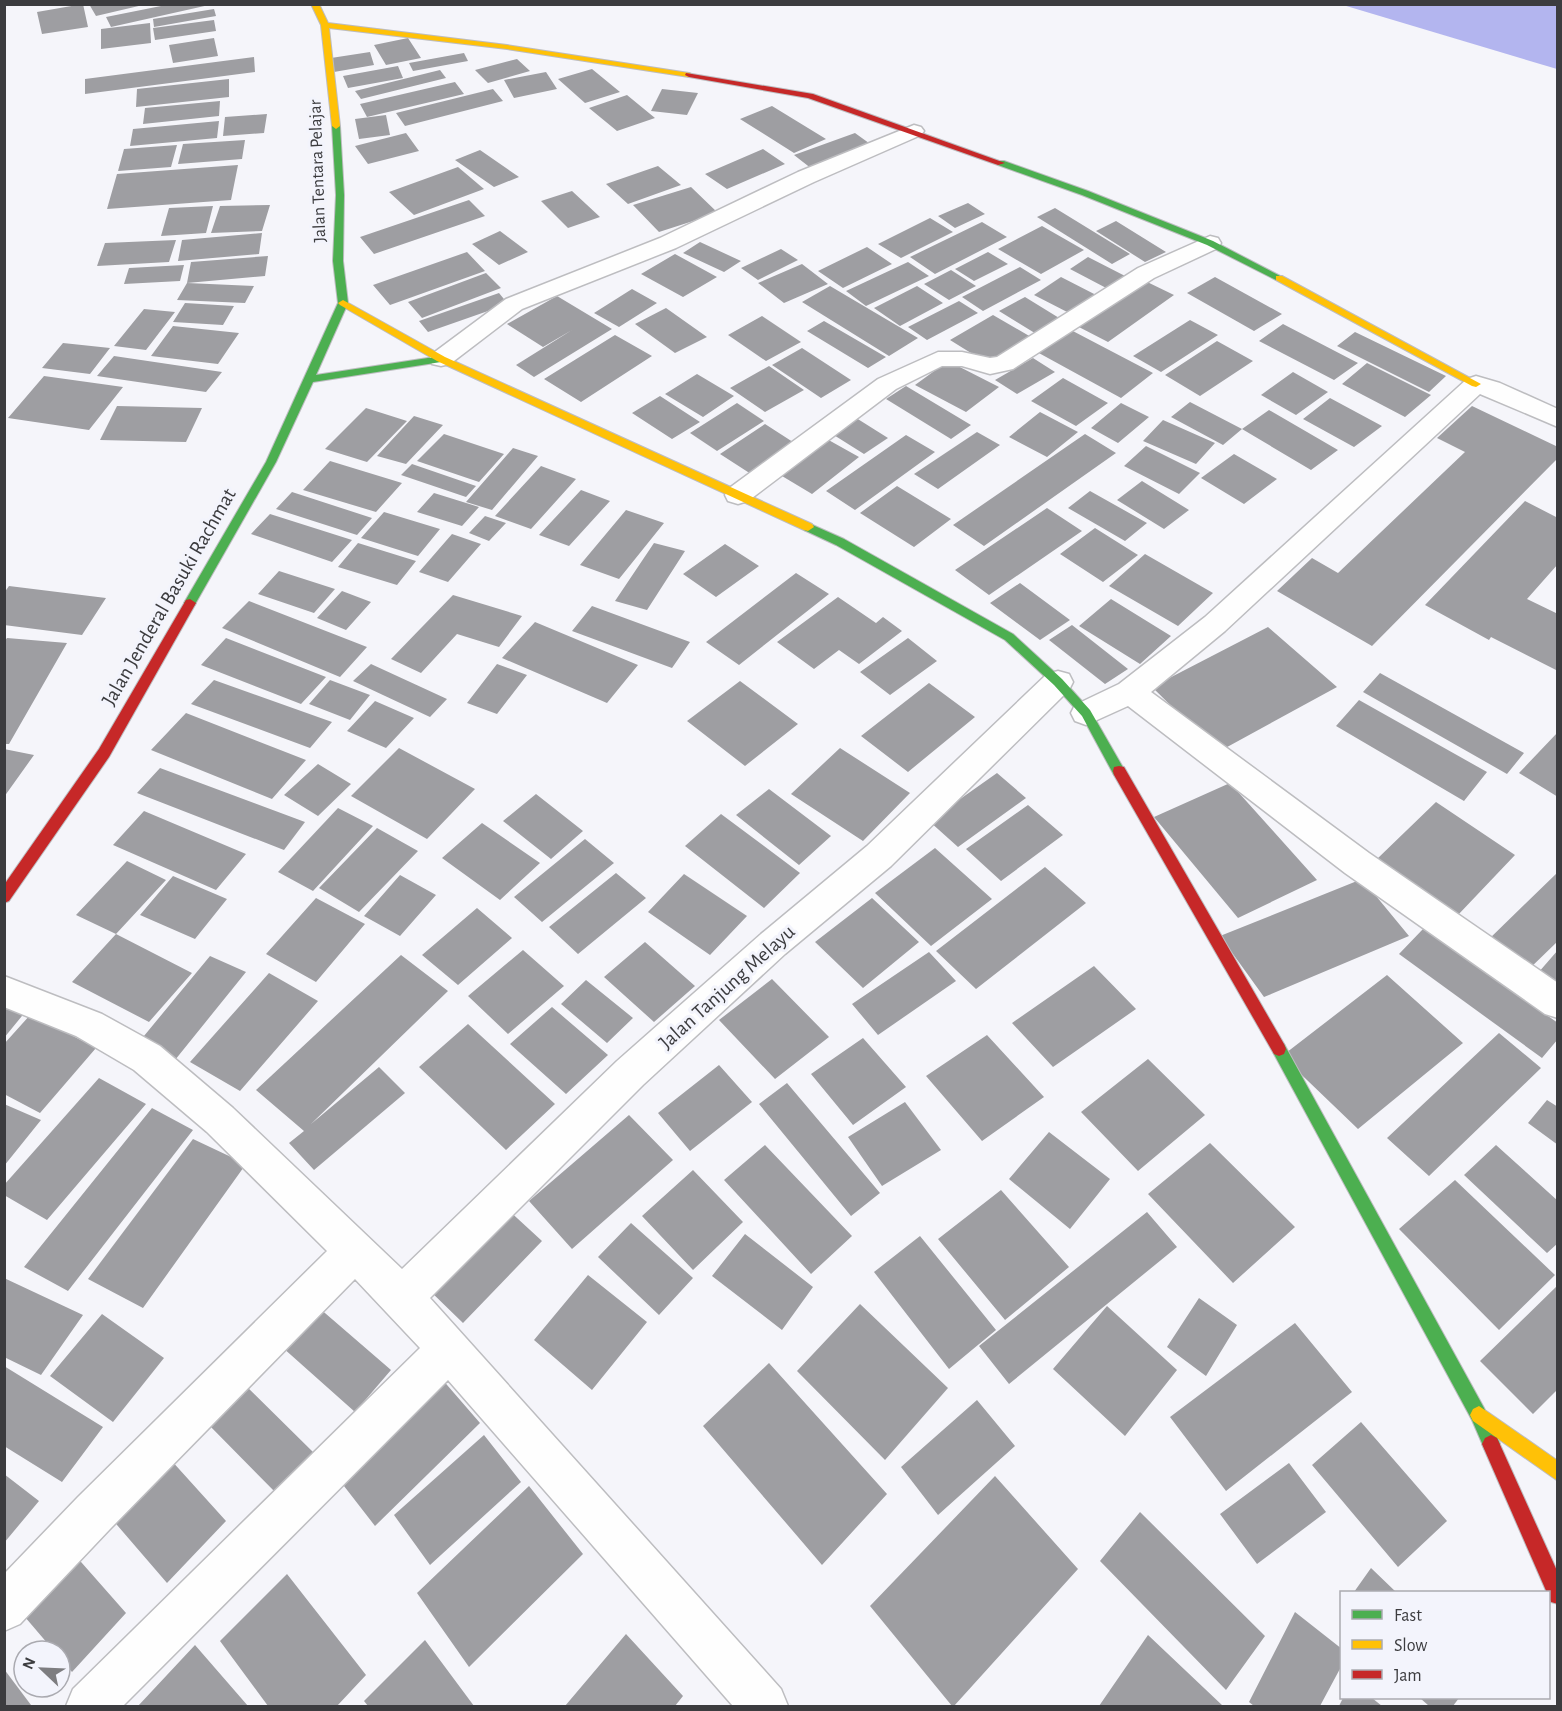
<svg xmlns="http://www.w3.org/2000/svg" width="1562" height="1711" font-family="'Alegreya Sans',sans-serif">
	<rect width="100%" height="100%" fill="#f5f5fa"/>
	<path fill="#b3b5ef" d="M1343,5H1557V69Z"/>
	<path fill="#9e9ea2" d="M83,4L88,27L42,34L37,12Z
		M89,4H143V5L96,16Z
		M166,5H209L111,27L106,17Z
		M214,9L216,16L154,27L153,19Z
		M214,20L216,31L155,40L153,28Z
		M150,23L151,43L101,49V29Z
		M214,38L218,56L173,63L169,45Z
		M408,38L421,58L386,65L374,45Z
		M370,52L374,65L334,72L331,58Z
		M464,53L468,61L413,71L409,63Z
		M254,57L255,72L85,94V79Z
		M517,59L530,71L488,83L475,70Z
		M398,66L403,78L348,88L343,76Z
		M592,69L620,92L585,103L558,79Z
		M440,70L446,78L361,99L355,91Z
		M546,72L557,89L514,98L504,80Z
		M229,79V97L136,107L137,89Z
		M455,82L464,94L367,117L360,104Z
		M493,89L503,101L405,126L396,113Z
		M662,89L698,93L687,115L651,111Z
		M627,95L655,118L617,131L589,108Z
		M220,101L219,116L143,124L145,108Z
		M772,106L826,139L794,153L740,119Z
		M267,114L264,133L223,136L225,117Z
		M386,115L390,135L359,139L355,119Z
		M219,121L217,138L130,146L133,129Z
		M406,133L419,151L368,164L355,146Z
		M855,133L873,146L812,169L794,155Z
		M245,140L242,159L178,164L183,144Z
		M177,145L171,167L118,171L124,149Z
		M763,149L785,164L727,189L705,174Z
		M480,150L519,177L494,187L455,160Z
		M238,165L231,200L107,209L117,174Z
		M658,166L681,185L628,204L606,184Z
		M458,167L484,189L414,215L389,192Z
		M691,187L718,213L659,232L633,205Z
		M572,191L600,217L568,228L541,201Z
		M469,200L485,216L374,254L360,237Z
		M968,203L985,214L955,228L938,216Z
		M270,205L262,231L211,233L220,206Z
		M213,206L206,233L161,236L169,208Z
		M1055,208L1130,254L1112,264L1037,217Z
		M930,218L953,232L901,258L878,244Z
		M1116,221L1166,252L1145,262L1096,231Z
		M982,222L1007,237L935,274L910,257Z
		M1042,226L1084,250L1041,274L998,249Z
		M500,231L528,252L499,265L472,244Z
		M262,233L259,254L178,261L182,240Z
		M176,240L169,262L97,266L105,243Z
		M700,242L741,261L724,272L683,253Z
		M867,247L892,264L843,288L818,271Z
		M781,249L798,260L758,280L741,268Z
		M467,252L485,271L390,305L373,285Z
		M988,252L1008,264L974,281L955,269Z
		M675,254L717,277L683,297L641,274Z
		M268,256L265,276L187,283L254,286L245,303L177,300L187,283L191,262Z
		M1088,257L1129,278L1110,290L1070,269Z
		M908,262L929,276L866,306L846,291Z
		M802,264L828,284L784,303L758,283Z
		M184,265L180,281L124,284L129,268Z
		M1020,267L1041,280L983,311L962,297Z
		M951,270L976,286L949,300L924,284Z
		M486,273L501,288L422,318L408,302Z
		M1061,277L1100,297L1073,315L1034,295Z
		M1215,277L1282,314L1254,331L1187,293Z
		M1141,279L1174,295L1108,342L1075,325Z
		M830,286L918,338L889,356L802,302Z
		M917,286L943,303L900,326L874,308Z
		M632,289L657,303L619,327L594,313Z
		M499,293L508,304L428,332L419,321Z
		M557,296L612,329L534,377L516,365L572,330L543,347L507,324Z
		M1025,297L1064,321L1038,335L999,311Z
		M959,301L978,313L927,340L908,327Z
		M185,303L234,306L223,325L173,322Z
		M666,308L707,337L675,353L635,324Z
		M144,309L175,312L146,350L114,346Z
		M993,315L1031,337L987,363L950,340Z
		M762,316L801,342L766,361L728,335Z
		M1190,320L1218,335L1161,372L1133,356Z
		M824,321L886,357L868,368L807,331Z
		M1283,324L1358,363L1334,380L1259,341Z
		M173,326L239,333L218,364L151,356Z
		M1069,329L1153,373L1121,398L1037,352Z
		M1355,332L1446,376L1429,392L1337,346Z
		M615,335L652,356L581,402L544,379Z
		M1217,341L1253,361L1200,396L1165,375Z
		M63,343L110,348L90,374L42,368Z
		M802,348L851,380L821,398L772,365Z
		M114,356L222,372L206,392L97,376Z
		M1033,358L1055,372L1017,394L995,380Z
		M948,361L999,387L966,412L915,385Z
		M1367,363L1431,395L1405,417L1342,384Z
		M769,366L804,390L765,412L730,388Z
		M1293,372L1328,392L1296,415L1261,395Z
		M697,374L734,396L703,417L665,394Z
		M44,376L123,387L89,430L8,418Z
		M1063,378L1108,403L1076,426L1031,401Z
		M906,386L971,425L951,439L886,399Z
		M660,396L700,422L672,439L632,413Z
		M1330,398L1382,426L1354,447L1303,419Z
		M1190,402L1242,429L1223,445L1171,417Z
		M737,403L764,421L717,451L690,433Z
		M1121,403L1149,417L1118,443L1091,428Z
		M117,406L202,408L186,442L100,440Z
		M1472,406L1558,447V458L1372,646L1277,591L1312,558L1338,573L1465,452L1437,438Z
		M366,408L407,421L367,462L325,449Z
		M1269,410L1338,450L1311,470L1242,429Z
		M1040,412L1078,432L1047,457L1009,437Z
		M414,416L443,425L406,464L377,456Z
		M853,416L888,438L864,454L829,432Z
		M1163,420L1215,443L1196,464L1143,441Z
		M765,424L796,444L751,474L720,454Z
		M977,432L1000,445L938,489L914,474Z
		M444,434L504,454L479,482L417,461Z
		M1085,434L1116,453L984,546L953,525Z
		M906,435L935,452L855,510L826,491Z
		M825,438L859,457L812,494L777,473Z
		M1146,446L1200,473L1179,494L1124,466Z
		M513,448L538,456L492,510L466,502Z
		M1234,454L1277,479L1244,504L1201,478Z
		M330,461L402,483L376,512L303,490Z
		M412,464L476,486L466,497L401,475Z
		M541,466L576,479L531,529L495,516Z
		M1142,481L1189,510L1164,529L1117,500Z
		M897,486L951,519L914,547L860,513Z
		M581,490L610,501L569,546L539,535Z
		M1090,491L1147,523L1125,541L1068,508Z
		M292,492L372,518L357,535L276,509Z
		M434,493L479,507L462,526L417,512Z
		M1525,501L1558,518V564L1527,599L1558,614V671L1491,637L1489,640L1425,605Z
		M1047,508L1082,531L989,595L955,570Z
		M626,510L664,523L619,579L580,565Z
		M384,512L440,529L418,556L361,538Z
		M270,514L352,540L332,562L251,534Z
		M485,516L506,523L489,541L469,533Z
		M1095,528L1138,555L1103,582L1060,554Z
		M452,534L481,544L448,582L419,572Z
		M358,543L416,561L397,585L338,567Z
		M654,543L685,551L647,610L615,601Z
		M725,544L759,566L716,597L683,574Z
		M1145,554L1213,593L1178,626L1109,586Z
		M279,571L335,589L314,613L258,594Z
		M796,573L829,594L739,665L706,642Z
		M1020,583L1070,620L1040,640L990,603Z
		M9,586L106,598L82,635L4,625V593Z
		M342,591L371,602L346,630L317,618Z
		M453,595L522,616L499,647L457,634L421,673L391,659Z
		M838,597L876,623L883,617L902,631L859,664L839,650L814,669L777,642Z
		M1111,599L1171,636L1140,664L1079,626Z
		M249,601L367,647L340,677L222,628Z
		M592,606L690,642L672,668L572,631Z
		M535,622L638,665L607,703L502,658Z
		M1072,625L1128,669L1105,684L1049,640Z
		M1268,627L1337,687L1218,752L1152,687Z
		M7,638L67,643L9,744H4V642Z
		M226,638L326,677L301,704L201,665Z
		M908,638L937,661L890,695L860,672Z
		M371,664L447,699L430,717L353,681Z
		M497,664L527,675L497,714L467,703Z
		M1380,673L1524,753L1507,774L1363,692Z
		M214,680L332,722L310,748L191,704Z
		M330,680L370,695L350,720L309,704Z
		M740,681L798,724L745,766L687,721Z
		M929,683L975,717L908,772L861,736Z
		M1359,700L1487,772L1464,801L1336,726Z
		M375,701L414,718L386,748L347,731Z
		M186,713L306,760L272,799L151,750Z
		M1558,732V797L1519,773Z
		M399,748L475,789L427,839L351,796Z
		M840,748L910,793L863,841L791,794Z
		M4,749L34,755L4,797Z
		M318,764L351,784L318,816L284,795Z
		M160,768L305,822L284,850L137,793Z
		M997,773L1026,798L958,847L929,821Z
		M1230,783L1317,880L1238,918L1154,817Z
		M769,789L831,836L799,865L736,815Z
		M536,794L583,831L551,859L503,821Z
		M1436,802L1515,855L1457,916L1377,859Z
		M1028,805L1063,835L1001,881L966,849Z
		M338,808L373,826L313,891L278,872Z
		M144,811L246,854L216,890L113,845Z
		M721,814L800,873L764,908L685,846Z
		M482,823L540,863L500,900L442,858Z
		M377,828L418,851L359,912L319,888Z
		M585,839L614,863L542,922L514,897Z
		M935,848L992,899L931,946L875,893Z
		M127,861L166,880L116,934L76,915Z
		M1045,867L1086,903L976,989L936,951Z
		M1558,872V941L1526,972L1486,942Z
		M616,873L646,898L578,954L549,927Z
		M684,874L747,916L710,955L648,912Z
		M400,875L436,895L400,936L364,916Z
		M173,876L227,899L195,939L140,915Z
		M1362,879L1409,936L1264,997L1220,936Z
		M316,898L365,924L316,982L266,954Z
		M872,898L919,942L863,988L815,942Z
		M477,908L512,938L458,985L422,955Z
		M1423,929L1558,1023V1039L1542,1058L1399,954Z
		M116,934L192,973L149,1022L72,982Z
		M645,942L695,986L654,1022L604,977Z
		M523,950L564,986L508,1034L468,996Z
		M1558,950V986L1538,973Z
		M929,952L956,981L878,1035L852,1004Z
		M401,955L448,991L311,1124L379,1067L405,1093L314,1170L289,1143L304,1131L256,1090Z
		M210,956L246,972L175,1060L139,1042Z
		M1094,966L1136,1009L1053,1067L1012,1023Z
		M269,973L318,1001L240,1091L190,1062Z
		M1387,975L1463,1043L1358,1129L1282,1056Z
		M772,979L829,1037L775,1079L719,1020Z
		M586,980L633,1018L607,1043L561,1004Z
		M4,1003L26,1011L4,1038Z
		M552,1007L608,1055L566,1094L510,1044Z
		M31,1014L96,1048L40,1113L4,1094V1044Z
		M468,1024L555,1104L506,1150L419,1067Z
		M1499,1033L1541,1068L1429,1176L1387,1138Z
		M987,1035L1044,1097L982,1141L926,1076Z
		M863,1038L906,1087L853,1125L811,1074Z
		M1148,1059L1205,1115L1138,1171L1081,1112Z
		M719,1065L752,1102L690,1151L658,1113Z
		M99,1078L146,1104L47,1220L4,1195V1185Z
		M787,1083L880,1193L851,1216L759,1104Z
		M1547,1100L1558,1107V1145L1528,1123Z
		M905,1102L941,1150L882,1186L848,1137Z
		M4,1104L41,1120L4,1166Z
		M152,1108L193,1130L68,1291L24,1267Z
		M629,1115L673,1160L572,1249L529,1201Z
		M1049,1132L1110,1179L1070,1229L1009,1179Z
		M193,1139L246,1164L143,1308L88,1279Z
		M1210,1143L1295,1227L1233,1283L1148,1194Z
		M765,1145L852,1236L811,1274L724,1180Z
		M1496,1145L1558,1201V1243L1547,1253L1464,1175Z
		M693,1170L743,1222L693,1270L642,1216Z
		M1455,1180L1555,1275L1499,1330L1399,1229Z
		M1001,1190L1069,1267L1005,1320L938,1239Z
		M506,1208L542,1241L463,1323L427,1288Z
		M1147,1212L1177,1247L1009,1384L979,1346Z
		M631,1223L693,1278L659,1315L598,1257Z
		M745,1234L813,1287L782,1330L712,1276Z
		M920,1236L996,1330L949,1369L874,1272Z
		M588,1275L647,1322L592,1390L534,1340Z
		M4,1278L83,1315L41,1375L4,1357Z
		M1558,1285V1389L1533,1414L1480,1361Z
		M1199,1298L1237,1325L1206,1376L1167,1347Z
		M860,1304L948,1388L885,1460L797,1371Z
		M1107,1306L1177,1370L1125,1436L1053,1369Z
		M318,1307L391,1370L355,1412L282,1347Z
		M102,1314L164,1358L113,1422L50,1376Z
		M1295,1323L1352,1392L1226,1491L1170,1417Z
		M769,1363L887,1494L822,1565L703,1426Z
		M4,1366L103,1427L62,1482L4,1446Z
		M441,1378L480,1423L375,1526L337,1477Z
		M243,1383L314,1453L278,1495L206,1422Z
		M977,1400L1015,1446L938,1515L901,1467Z
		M1361,1422L1447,1521L1398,1567L1312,1465Z
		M484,1435L521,1482L430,1565L394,1515Z
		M170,1459L226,1521L167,1583L111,1518Z
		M1289,1463L1326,1512L1257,1564L1220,1514Z
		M4,1474L39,1501L4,1543Z
		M995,1476L1078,1569L954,1706H952L870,1606Z
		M529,1486L583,1554L469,1667L417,1593Z
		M1140,1512L1265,1636L1226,1690L1100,1561Z
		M74,1554L126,1613L72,1672L60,1658V1651H54L19,1610Z
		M1371,1568L1396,1592H1354Z
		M287,1574L366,1675L337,1706H268L220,1641Z
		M1295,1612L1342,1649V1665L1320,1706H1254L1249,1702Z
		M626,1634L683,1696L675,1706H565Z
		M1148,1635L1223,1706H1099Z
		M425,1640L474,1706H368L364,1701Z
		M195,1645L248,1706H138Z
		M4,1669L31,1705L29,1706H4Z
		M1343,1698H1372L1382,1706H1339Z
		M1420,1698H1459L1453,1706H1429Z"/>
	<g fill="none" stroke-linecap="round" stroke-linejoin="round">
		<defs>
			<path id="street" d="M914,125L921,127L924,131L921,135L814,182L676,248L522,309L450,364L441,366L432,364L429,359L432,354L506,299L660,238L798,172Z
				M1210,236L1218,238L1221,243L1218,248L1154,278L1013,369L990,374L962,366H942L896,389L748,501L738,504L728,501L725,495L728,489L878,379L938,352H962L990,358L997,357L1138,268Z
				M1476,376L1500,383L1558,409V427L1480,394L1225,631L1151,692L1369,853L1558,983V1018L1545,1014L1345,873L1128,706L1086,725L1075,721L1071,713L1075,705L1119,684L1205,617L1467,379Z
				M1058,671L1069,674L1073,682L1069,690L891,866L785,954L643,1085L430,1298L781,1689L788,1706H733L448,1380L123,1706H66L73,1689L420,1348L355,1279L110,1529L20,1624L4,1631V1574L78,1497L327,1251L207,1132L134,1070L76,1036L4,1007V976L102,1014L160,1046L233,1108L402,1269L617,1061L761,934L867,846L1047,674Z"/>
			<path id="fast" d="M336,123L340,126L344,195L343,261L348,303L316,375L441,356L446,359L441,362L313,382L276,462L194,606H186L184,603L266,462L338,303L333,261L336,195L332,126Z
				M998,161H1004L1088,191L1213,241L1284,278L1276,280L1207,245L1082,195L998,165Z
				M808,523L844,539L1013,634L1062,679L1090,710L1125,771L1124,775H1114L1082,716L1054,685L1005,640L836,545L804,530V524Z
				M1279,1042L1284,1044L1484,1408L1500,1444L1497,1450L1491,1453L1485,1450L1472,1420L1274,1054L1272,1049L1274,1044Z"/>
			<path id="slow" d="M311,4H319L328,23L507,45L689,73L693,75L689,77L507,49L329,28L340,126L336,129L332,126L321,25Z
				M1276,276H1282L1481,384L1476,387L1472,386L1276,280Z
				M343,300L445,357L812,524L814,527L808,531L804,530L437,361L340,305L338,303Z
				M1479,1406L1558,1461V1481L1473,1421L1470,1415L1473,1409Z"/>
			<path id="jam" d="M686,73L813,94L1005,163L998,165L808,98L689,77L685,75Z
				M190,599L196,603L109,757L9,901L4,903V885L99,749L186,600Z
				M1119,766L1124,767L1284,1044L1286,1049L1284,1054L1279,1056L1274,1054L1114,775L1113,771L1114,767Z
				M1491,1435L1497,1438L1558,1573V1604L1551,1602L1482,1444L1485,1438Z"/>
		</defs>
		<use href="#street" stroke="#bdbdc0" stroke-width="3"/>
		<use href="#fast" stroke="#bdbdc0" stroke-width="2"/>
		<use href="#slow" stroke="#bdbdc0" stroke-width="2"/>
		<use href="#jam" stroke="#bdbdc0" stroke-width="2"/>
		<use href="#street" fill="#fefefe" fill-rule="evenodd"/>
		<use href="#fast" fill="#4caf50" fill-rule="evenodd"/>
		<use href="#slow" fill="#ffc107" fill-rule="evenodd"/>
		<use href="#jam" fill="#c62828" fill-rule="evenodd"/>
	</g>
	<g text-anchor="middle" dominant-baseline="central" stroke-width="6" stroke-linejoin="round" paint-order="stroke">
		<g font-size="18" fill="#3c3c3f" stroke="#f3f4fc">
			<text transform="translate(318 171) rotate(-92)">Jalan Tentara Pelajar</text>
		</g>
		<g font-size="21" fill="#3c3c3f" stroke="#f3f4fc">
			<text transform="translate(169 597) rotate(-60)">Jalan Jenderal Basuki Rachmat</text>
			<text transform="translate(727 987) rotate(-42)">Jalan Tanjung Melayu</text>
		</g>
	</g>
	<rect width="1562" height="1711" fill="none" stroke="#3c3c3f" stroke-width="12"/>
	<rect x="1340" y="1591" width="210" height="108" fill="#f3f4fc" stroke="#aaaab0" stroke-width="1.5"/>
	<rect x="1352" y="1610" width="30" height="9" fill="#4caf50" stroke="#aaaab0" stroke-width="1.5"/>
	<text x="1394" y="1621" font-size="18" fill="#3c3c3f">Fast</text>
	<rect x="1352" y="1640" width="30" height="9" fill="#ffc107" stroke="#aaaab0" stroke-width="1.5"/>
	<text x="1394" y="1651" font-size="18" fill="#3c3c3f">Slow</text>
	<rect x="1352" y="1670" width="30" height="9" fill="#c62828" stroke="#aaaab0" stroke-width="1.5"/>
	<text x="1394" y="1681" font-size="18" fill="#3c3c3f">Jam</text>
	<g transform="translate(42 1669) rotate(293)"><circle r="28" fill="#f3f4fc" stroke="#aaaab0" stroke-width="1.5"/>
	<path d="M0-4.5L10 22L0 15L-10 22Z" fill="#7d7d80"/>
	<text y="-9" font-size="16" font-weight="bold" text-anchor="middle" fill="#3c3c3f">N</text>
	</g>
</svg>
